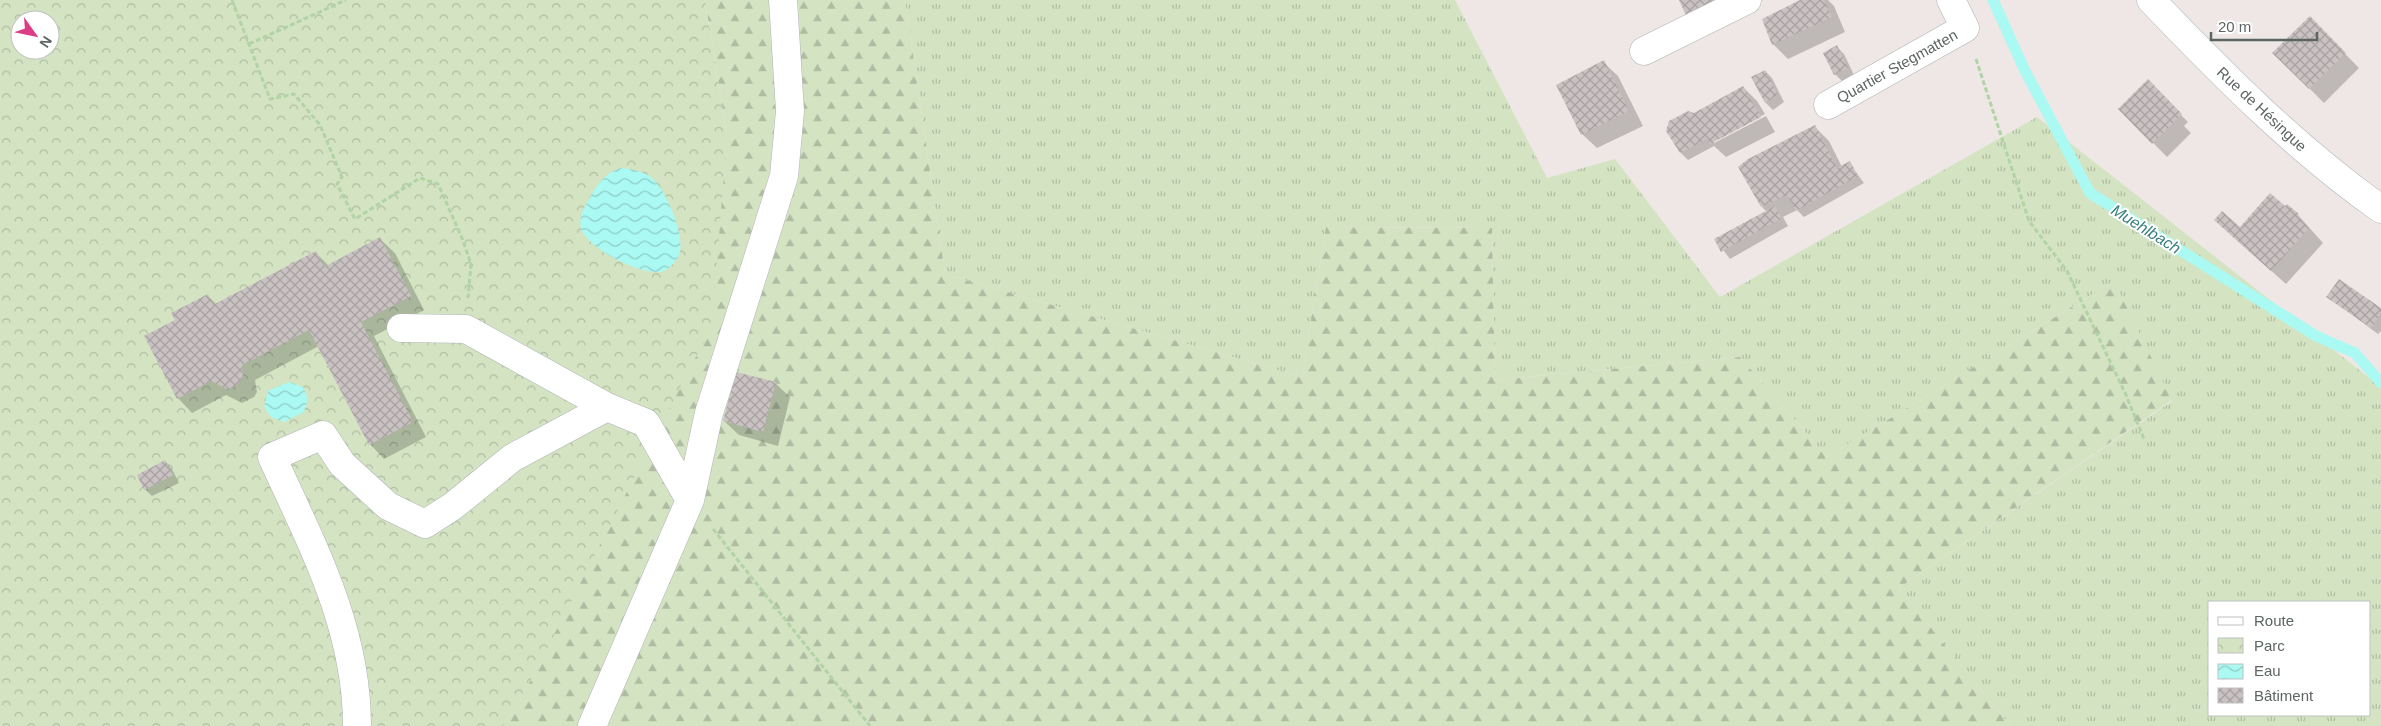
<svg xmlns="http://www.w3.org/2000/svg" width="2381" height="726" font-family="Arial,sans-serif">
	<defs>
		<pattern id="grass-tufts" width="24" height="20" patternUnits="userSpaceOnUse" patternTransform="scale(1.25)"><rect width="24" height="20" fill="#d4e4c3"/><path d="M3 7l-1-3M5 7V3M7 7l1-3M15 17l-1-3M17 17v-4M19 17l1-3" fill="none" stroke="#afbca2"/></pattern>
		<pattern id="forest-firs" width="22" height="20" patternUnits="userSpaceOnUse" patternTransform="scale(1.25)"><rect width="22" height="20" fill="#d4e4c3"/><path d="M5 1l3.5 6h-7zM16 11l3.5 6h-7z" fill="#afbca2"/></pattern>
		<pattern id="park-crowns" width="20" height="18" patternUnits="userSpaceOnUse" patternTransform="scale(1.25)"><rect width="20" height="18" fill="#d4e4c3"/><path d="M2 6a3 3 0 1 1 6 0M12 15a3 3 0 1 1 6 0" fill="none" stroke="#afbca2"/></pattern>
		<pattern id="water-waves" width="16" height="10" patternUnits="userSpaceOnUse" patternTransform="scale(1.25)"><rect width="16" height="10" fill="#aaf9f2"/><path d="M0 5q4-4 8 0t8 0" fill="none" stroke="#8ecdc8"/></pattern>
		<pattern id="building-cross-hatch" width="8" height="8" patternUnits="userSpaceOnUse" patternTransform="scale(1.25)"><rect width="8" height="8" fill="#cac2c2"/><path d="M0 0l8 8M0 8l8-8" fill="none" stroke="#a7a1a1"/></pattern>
	</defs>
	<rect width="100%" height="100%" fill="#eee7e5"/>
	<path fill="url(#grass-tufts)" fill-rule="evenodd" d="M905,0H1455L1547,178L1615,159L1720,297L2037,117L2381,387V726H2010L1899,588L2172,401L2114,281L1827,457L1740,357L1495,380L1492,228L1326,227L1302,377L945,274ZM2210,602H2370V715H2210Z"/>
	<path fill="url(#forest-firs)" d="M705,0H905L945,274L1302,377L1326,227L1492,228L1495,380L1740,357L1827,457L2114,281L2172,400L1899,588L2010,726H503L533,676L727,135Z"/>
	<path fill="url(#park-crowns)" fill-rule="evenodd" d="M0,0H705L727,135L712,325L533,676L503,726H0ZM20,20H50V50H20Z"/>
	<path fill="url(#water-waves)" d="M620,168C632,169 646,171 655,181C667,194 686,237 679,255C676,262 668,271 660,272C641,275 586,248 581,228C578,216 585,206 591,196C598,183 605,174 620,168Z
		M289,382L303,387L308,399L304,412L284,422L271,417L264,406L268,391Z"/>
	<path fill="#0003" d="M1803,0H1828L1834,6L1845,32L1788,59L1773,44Z
		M2310,18L2359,68L2324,103L2274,53Z
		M1837,47L1844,54L1854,75L1842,81L1835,74Z
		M1603,62L1618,76L1643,126L1597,148L1582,134Z
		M1765,71L1772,78L1784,102L1773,110L1766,103L1752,78Z
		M1743,87L1757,101L1765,114L1714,140V143L1766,116L1775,132L1726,157L1714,146L1688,160L1681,153L1667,130Z
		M2120,109L2180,114L2188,122L2184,126L2191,133L2167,157Z
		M1815,127L1829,141L1842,167L1849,163L1864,183L1804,217L1797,210L1783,217L1788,226L1730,259L1715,239L1767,212L1762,207Z
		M2285,208L2298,215L2323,243L2286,284L2230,234Z
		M380,239L395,253L424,310L374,336L426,437L384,459L370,444L319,346L255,380L257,392L254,397L242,403L226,395L192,413L178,398L176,320L207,295L217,305L316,253L329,266Z
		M2328,297L2381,310V331L2378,334Z
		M775,383L790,397L778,446L739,435L724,421Z
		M165,461L172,469L179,483L152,496L145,489Z"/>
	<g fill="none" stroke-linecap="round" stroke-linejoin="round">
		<path stroke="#aaf9f2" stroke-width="11" d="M1993,0L2025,71L2090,193L2316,336L2355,353L2381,383"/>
	</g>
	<path fill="url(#building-cross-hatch)" d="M1679,0H1729L1688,20Z
		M1800,0H1824L1832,17L1772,45L1762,19Z
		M2310,16L2346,53L2309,89L2272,53Z
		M1837,45L1848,68L1834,75L1823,53Z
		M1604,60L1629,111L1581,135L1556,85Z
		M1765,70L1778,95L1765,103L1751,77Z
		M2148,79L2182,114L2152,144L2118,109Z
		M1743,86L1761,117L1710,144L1707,139L1680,153L1666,131L1669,121L1688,111L1694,113Z
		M1815,125L1837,168L1850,161L1858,176L1796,211L1787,195L1761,207L1738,167L1748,159Z
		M2270,193L2285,206L2287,204L2299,214L2297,216L2309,228L2271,271L2214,220L2222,211L2240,227Z
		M1775,206L1782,218L1721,252L1714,239Z
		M380,237L411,296L361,322L413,422L369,445L309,330L242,365L243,377L236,386L227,389L211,381L177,399L144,336L175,320L171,313L208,294L213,305L316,251L324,267Z
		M2339,279L2381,308V313L2371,328L2326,297Z
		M736,372L776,382L763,432L723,421Z
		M165,460L173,475L144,490L137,475Z"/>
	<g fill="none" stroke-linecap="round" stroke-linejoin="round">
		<defs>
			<path id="minor" d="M2151,0C2223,75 2296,149 2381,209
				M1644,51L1747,0
				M1828,105L1965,28L1951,0
				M401,328L466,329L607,407
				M357,726C357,627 312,545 272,457L323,435L342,464L388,506L425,524L453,506L512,458L607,407L646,423L690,500
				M592,726L690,500L709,413L784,176L790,111L783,0"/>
		</defs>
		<use href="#minor" stroke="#aeb3b4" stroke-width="29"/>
		<path stroke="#b1d3a6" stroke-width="3" stroke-dasharray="5 2.5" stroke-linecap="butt" d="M232,0L270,99L294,94L320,125L342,177L337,184L355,219L420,178L438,184L462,238L471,264L468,298
			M249,44L346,0
			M1976,59L2029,221L2067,271L2126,395L2144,439
			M713,529L870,726"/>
		<use href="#minor" stroke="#fff" stroke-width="28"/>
	</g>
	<g text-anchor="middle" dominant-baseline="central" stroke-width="4" stroke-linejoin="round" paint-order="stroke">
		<g font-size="15" fill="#5d6464" stroke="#fff">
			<text transform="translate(1897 66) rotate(-29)">Quartier Stegmatten</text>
			<text transform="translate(2262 109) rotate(43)">Rue de Hésingue</text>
		</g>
		<g font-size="16" font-style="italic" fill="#39807f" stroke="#fff">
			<text transform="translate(2146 229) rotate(32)">Muehlbach</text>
		</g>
	</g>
	<rect x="2208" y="601" width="162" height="115" fill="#ffffff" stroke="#bec1c1"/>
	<rect x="2218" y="617" width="25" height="8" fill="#ffffff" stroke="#bec1c1"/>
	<text x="2254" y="626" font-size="15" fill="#5d6464">Route</text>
	<rect x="2218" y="638" width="25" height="15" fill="url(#park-crowns)" stroke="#bec1c1"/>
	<text x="2254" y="651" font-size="15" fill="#5d6464">Parc</text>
	<rect x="2218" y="664" width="25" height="15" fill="url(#water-waves)" stroke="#bec1c1"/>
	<text x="2254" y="676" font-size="15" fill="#5d6464">Eau</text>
	<rect x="2218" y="688" width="25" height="15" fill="url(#building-cross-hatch)" stroke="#bec1c1"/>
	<text x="2254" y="701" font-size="15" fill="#5d6464">Bâtiment</text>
	<g transform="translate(35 35) rotate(123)"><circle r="24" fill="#ffffff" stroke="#bec1c1"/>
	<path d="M0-4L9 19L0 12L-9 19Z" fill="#dc3d84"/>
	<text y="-8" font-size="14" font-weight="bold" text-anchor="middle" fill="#5d6464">N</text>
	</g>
	<path d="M2211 32v8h106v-8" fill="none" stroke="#5d6464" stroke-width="2.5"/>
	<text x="2218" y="32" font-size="15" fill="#5d6464" stroke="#ffffff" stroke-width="4" paint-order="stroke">20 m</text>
</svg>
